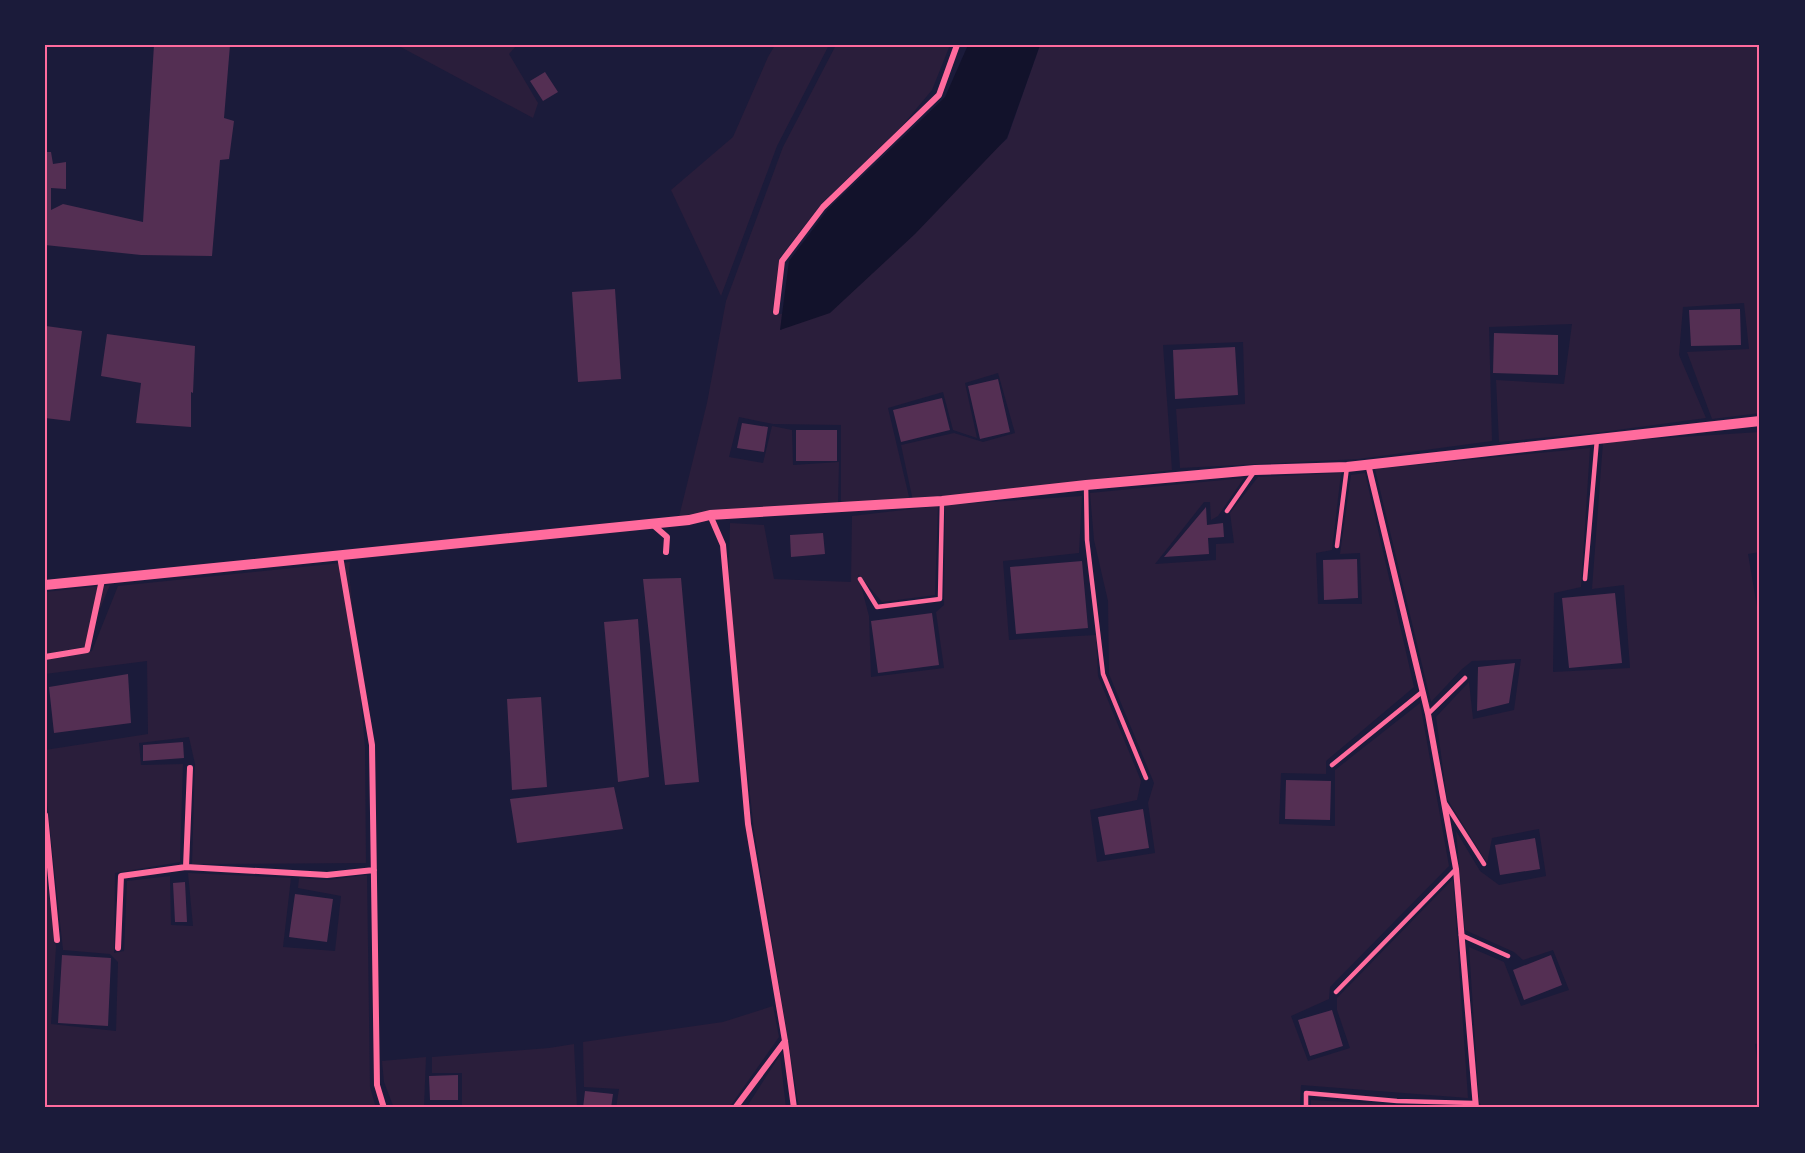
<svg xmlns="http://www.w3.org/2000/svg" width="1805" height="1153" font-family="'Space Grotesk',sans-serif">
	<rect width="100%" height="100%" fill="#1b1b3a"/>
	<path fill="#2a1e3b" d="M397,45H517L509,54L538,103L533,118Z
		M775,45H829L777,146L721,296L671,190L733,137L768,57Z
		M836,45H950L932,90L902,126L821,204L779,259L772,314H782L781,330L1007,139L1040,45H1760V413L1712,419L1687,352L1749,349L1744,303L1683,307L1679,355L1706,418L1602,432L1499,442L1496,380L1564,384L1572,324L1489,327L1492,441L1358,459L1180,468L1176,409L1245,404L1243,342L1163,345L1172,470L913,501L901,445L954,433L983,442L1015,433L998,373L965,383L977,438L953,430L943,392L888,408L910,501L841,506V425L773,424L739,417L729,457L763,463L772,426L792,430L793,465L839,462L838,503L678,521L707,403L726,301L783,147Z
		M1760,432V552L1748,554L1760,624V1043L1755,1044L1760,1082V1108H1482L1479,1101L1469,947L1504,962L1521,1006L1569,990L1553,950L1523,960L1514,952L1465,930L1456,831L1480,871L1499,885L1546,876L1539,829L1492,838L1487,863L1447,799L1436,717L1469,682L1473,719L1514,710L1521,659L1472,661L1462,669L1431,702L1375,469L1590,448L1581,587L1554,593L1553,672L1630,668L1624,585L1592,589L1603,442Z
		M1341,473L1332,550L1316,553L1318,604H1362L1360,553L1340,554L1351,475L1365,473L1414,687L1326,761V774L1281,773L1279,824L1335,826V770L1420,703L1449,866L1330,987L1329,999L1291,1016L1308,1061L1350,1048L1337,1010V998L1453,879L1468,1098L1301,1085L1300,1108H799L754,830L728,601L730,523L764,525L774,579L851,582L852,516L938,506L935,595L882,602L858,574L869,616L871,677L944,668L936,612L944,605L945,505L1082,496L1079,553L1003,561L1009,640L1096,635L1098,676L1141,781L1137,800L1090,810L1097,862L1155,853L1148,803L1154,783L1109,674L1108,601L1094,540L1090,493L1244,478L1218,516L1211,520L1210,502H1204L1155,564L1216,560V544L1234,543L1230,513L1258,477Z
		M350,562L349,571L365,747L366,863L192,864L195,764L189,737L139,743L141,765L183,764L180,862L115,873L114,953L124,951L127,881L170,876L171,925L193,926L188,873L291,878L283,947L335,951L341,896L298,888L299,878L328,880L367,875L370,1087L376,1108H45V864L56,947L51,1024L116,1031L118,962L110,954L63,950L45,782V750L148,734L147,661L45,674L46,660L92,651L118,586Z
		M110,585L84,647L45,654V592Z
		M773,1006L779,1037L729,1108H616L619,1089L584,1087L583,1042L723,1022Z
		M574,1044L577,1108H394L384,1082L382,1061L426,1057L424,1107L462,1106V1073H432V1057L549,1048Z
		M780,1055L786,1108H746Z
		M1311,1100L1456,1108H1311Z"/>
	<path fill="#12122b" d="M968,45H1040L1007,138L915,234L830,313L780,330L789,261L828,209L945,97Z"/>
	<path fill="#542f53" d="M154,45H230L224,118L234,121L229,159L220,160L212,256L141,255L45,245V152H51L53,164L66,162V189L51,188V210L63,204L143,222Z
		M545,72L558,92L543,101L530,81Z
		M615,289L621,379L578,382L572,292Z
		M1740,309L1741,345L1691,346L1689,310Z
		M46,326L82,331L70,421L45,418Z
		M1494,333L1558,335V375L1493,373Z
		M107,334L195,346L193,393L191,392V427L136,423L141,383L101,376Z
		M1235,347L1238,395L1175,399L1173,350Z
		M998,379L1010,432L980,439L968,386Z
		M942,398L950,430L901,442L893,410Z
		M742,423L768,427L764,452L737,448Z
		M796,430H837V461H796Z
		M1206,507L1207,525L1223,523L1224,537L1208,538L1209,554L1164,557Z
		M823,533L825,554L791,557L790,535Z
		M1357,559L1358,598L1324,600L1323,560Z
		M1082,561L1088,628L1016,634L1010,567Z
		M681,578L699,782L665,785L643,579Z
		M1615,593L1622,663L1569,668L1562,598Z
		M932,613L939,665L878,673L871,621Z
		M638,619L649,777L618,782L604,622Z
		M1515,663L1509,703L1477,711L1478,667Z
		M128,674L131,723L54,733L49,687Z
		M541,697L547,787L512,790L507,699Z
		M183,742L184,758L143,761V745Z
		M1286,780L1331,781L1330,820L1285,819Z
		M614,787L623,829L517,843L510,799Z
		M1143,809L1149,848L1105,855L1098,817Z
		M1535,838L1540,869L1500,875L1495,845Z
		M185,882L187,922H175L173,883Z
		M295,894L333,899L327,942L289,937Z
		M62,955L111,958L108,1026L58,1023Z
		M1551,955L1562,985L1524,1000L1513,970Z
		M1332,1010L1343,1046L1310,1056L1298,1020Z
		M458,1075V1100H430L429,1076Z
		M585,1091L613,1094L611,1108H583Z"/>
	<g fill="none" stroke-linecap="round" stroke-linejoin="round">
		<path stroke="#ff6b9d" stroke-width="4.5" d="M1086,485L1087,540L1103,674L1146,778
			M1227,511L1254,472
			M1337,546L1347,467
			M860,579L877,607L940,599L942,501
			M1585,579L1597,439
			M1428,714L1465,678
			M1332,765L1422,692
			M1445,803L1484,864
			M1461,935L1508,956
			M1336,992L1456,869
			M1306,1108V1093L1397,1101L1474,1103"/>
		<path stroke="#ff6b9d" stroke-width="6" d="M776,312L782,261L823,207L939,95L957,45
			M1368,464L1428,714L1456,869L1476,1108
			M710,515L723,545L748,824L785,1041L794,1108
			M652,524L667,537L666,552
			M340,556L372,745L377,1085L384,1108
			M45,657L87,650L102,580
			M190,768L186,867L327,875L374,870
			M45,815L57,940
			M118,948L121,876L186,867
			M735,1108L785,1041"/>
		<path stroke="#ff6b9d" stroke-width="10" d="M45,585L689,520L710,515L942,501L1086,485L1255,470L1347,467L1760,421"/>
	</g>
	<rect width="1805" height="1153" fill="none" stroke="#1b1b3a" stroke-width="93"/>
	<rect x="46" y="46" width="1712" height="1060" fill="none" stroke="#ff6b9d" stroke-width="2"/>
</svg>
